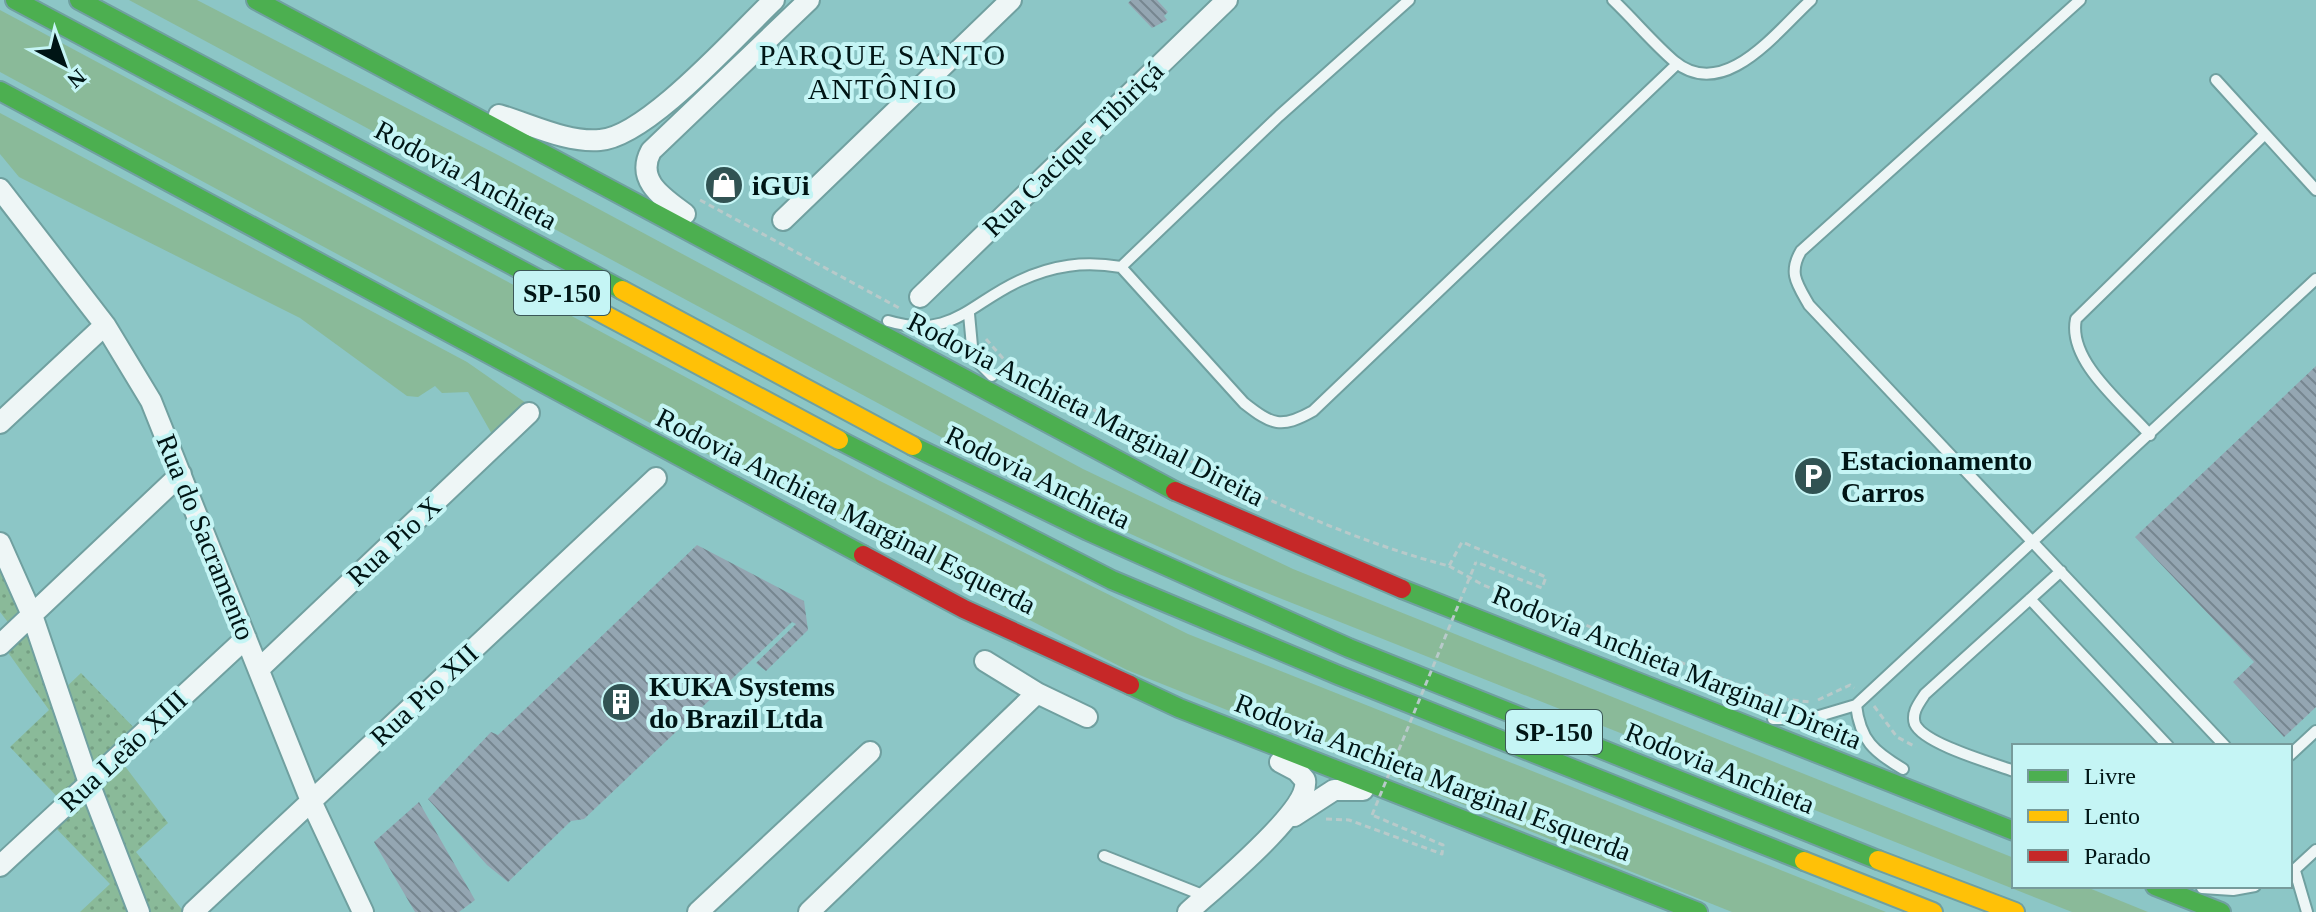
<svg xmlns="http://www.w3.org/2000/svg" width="2316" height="912" font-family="'Times New Roman',serif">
	<defs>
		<pattern id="park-dots" width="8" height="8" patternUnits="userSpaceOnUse" patternTransform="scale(2)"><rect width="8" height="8" fill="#8aba99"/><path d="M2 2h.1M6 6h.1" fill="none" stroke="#759f83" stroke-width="1.8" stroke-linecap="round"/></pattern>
		<pattern id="building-back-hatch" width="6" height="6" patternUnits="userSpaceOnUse" patternTransform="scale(2)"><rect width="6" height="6" fill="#94a6b2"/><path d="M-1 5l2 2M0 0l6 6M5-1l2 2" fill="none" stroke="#768690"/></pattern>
	</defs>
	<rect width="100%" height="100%" fill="#8cc6c6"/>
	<path fill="#8aba99" d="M129,0H197L498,155L1083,469L1293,569L2014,858V886H2084L2148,912H2072L1219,574L1069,506Z
		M0,10L878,480L1188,634L1886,912H1732L1127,670L726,464L0,72Z
		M0,113L467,362L526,403L493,436L468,392L442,393L435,386L418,397L407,396L300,318L19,177L0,154Z"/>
	<path fill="url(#park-dots)" d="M0,548L31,615L14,630L0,612Z
		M32,616L87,782L64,804L10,747L49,710L2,644Z
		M81,673L140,734L89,781L61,692Z
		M118,757L168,823L136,852L184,912H143L89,783Z
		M88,784L141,912H80L110,884L49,821Z"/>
	<path fill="url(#building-back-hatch)" d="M1131,0H1157L1168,12L1164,16L1167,20L1152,28L1128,3Z
		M2316,366V707L2284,737L2233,682L2254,662L2135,537Z
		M697,545L804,601L808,630L766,671L756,663L796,624L792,622L584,819L571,821L508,882L487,865L428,799L491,732L498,735Z
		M419,802L475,900L459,912H415L374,842Z"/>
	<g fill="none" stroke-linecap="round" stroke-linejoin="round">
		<defs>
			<path id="lane" d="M1613,0C1634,20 1653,43 1674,61C1724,103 1777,31 1811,0
				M2080,0L1801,251C1788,273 1797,284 1809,305L2225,746
				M2216,80L2316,190
				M1121,267L1279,116L1409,0
				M969,314L973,357L992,376
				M888,321C951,340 969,304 1019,281C1053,265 1084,261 1121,267L1244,403C1272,425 1281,429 1313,411L1677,64
				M2150,435C2124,405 2067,361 2076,319L2265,134
				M2030,599L2168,746
				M1856,705C1860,740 1874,752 1903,769
				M1773,719H1809L1856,705L2316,279
				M2290,755L2316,731
				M2014,771C1992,763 1924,744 1915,724C1911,713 1919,703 1925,694L2061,571
				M1104,856L1205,896
				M2295,871L2307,912
				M2292,872L2316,850
				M2202,888L2233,890L2255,886"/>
			<path id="street" d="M499,115C530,124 567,143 600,140C647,137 737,35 774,0
				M0,189L105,325L151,401L311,801L363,912
				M685,214C664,198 635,181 651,151L809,0
				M783,220L1011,0
				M920,297L1227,0
				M0,423L105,325
				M0,543L32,615L89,783L139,912
				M0,645L181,474
				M985,661L1037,693L1087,717
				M259,669L529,413
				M1294,816L1334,790H1363
				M0,866L246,638
				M193,912L656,478
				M698,912L870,752
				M809,912L1037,693
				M1188,912C1212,890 1311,810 1305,780L1297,771L1280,762"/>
			<path id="fast" d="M15,0L568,295
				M79,0L622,290
				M256,0L1175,491
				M0,91L863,555
				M839,440L1112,580L1338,675L1804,861
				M913,446L1088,531L1349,648L1878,860
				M1402,589L2014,831
				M1130,685L1179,708L1698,912
				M2155,886L2221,912"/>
			<path id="slow" d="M622,290L913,446
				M568,295L839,440
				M1878,860L2015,912
				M1804,861L1933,912"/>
			<path id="jam" d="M1175,491L1402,589
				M863,555L964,609L1130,685"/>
		</defs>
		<use href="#lane" stroke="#70a0a0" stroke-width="14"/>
		<use href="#street" stroke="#70a0a0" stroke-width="24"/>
		<use href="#fast" stroke="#70a0a0" stroke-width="22"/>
		<use href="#slow" stroke="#70a0a0" stroke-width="22"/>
		<use href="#jam" stroke="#70a0a0" stroke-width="22"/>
		<path stroke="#b8caca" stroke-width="3" stroke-dasharray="6 4" stroke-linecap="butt" d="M700,200L901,309
			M986,339L1007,363C1145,437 1298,527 1449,566L1462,542L1546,577L1542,588L1476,562
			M1449,566L1483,585L1772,698L1811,702
			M1818,700L1850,685L1854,688
			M1874,706L1897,737L1916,747
			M1326,819L1349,820L1442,854L1443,845L1372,815"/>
		<use href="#lane" stroke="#eef6f6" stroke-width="10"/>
		<use href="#street" stroke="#eef6f6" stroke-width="20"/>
		<use href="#fast" stroke="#4caf50" stroke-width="18"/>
		<use href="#slow" stroke="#ffc107" stroke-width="18"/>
		<use href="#jam" stroke="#c62828" stroke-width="18"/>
		<path stroke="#b8caca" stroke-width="3" stroke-dasharray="6 4" stroke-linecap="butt" d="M1372,815L1476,562"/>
	</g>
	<defs>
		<symbol id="shop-disc" viewBox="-11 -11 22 22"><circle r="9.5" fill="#315353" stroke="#c5f5f5"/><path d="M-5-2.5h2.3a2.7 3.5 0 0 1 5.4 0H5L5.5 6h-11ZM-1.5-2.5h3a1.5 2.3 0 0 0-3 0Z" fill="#fff"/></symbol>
		<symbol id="parking-disc" viewBox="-11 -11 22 22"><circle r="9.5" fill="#315353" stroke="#c5f5f5"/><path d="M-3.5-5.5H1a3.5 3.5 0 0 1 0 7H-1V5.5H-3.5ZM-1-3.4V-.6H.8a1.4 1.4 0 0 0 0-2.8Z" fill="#fff"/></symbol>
		<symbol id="building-disc" viewBox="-11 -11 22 22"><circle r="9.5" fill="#315353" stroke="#c5f5f5"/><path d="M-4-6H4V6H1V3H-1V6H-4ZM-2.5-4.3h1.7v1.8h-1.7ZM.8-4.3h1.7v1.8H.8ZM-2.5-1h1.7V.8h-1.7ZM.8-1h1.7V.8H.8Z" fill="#fff"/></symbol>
	</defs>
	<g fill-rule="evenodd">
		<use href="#shop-disc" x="702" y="163" width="44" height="44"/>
		<use href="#parking-disc" x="1791" y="454" width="44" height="44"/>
		<use href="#building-disc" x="599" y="680" width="44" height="44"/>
	</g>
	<g text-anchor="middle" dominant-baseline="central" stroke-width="8" stroke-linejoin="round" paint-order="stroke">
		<g fill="#c5f5f5" stroke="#3b5858" stroke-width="2">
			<rect x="514" y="271" width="96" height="44" rx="6"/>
			<rect x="1506" y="710" width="96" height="44" rx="6"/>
		</g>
		<g font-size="26" font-weight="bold" fill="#001515">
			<text x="562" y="293">SP-150</text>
			<text x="1554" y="732">SP-150</text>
		</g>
		<g font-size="28" fill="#001515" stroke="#c5f5f5">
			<text transform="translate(1073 149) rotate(-44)">Rua Cacique Tibiriçá</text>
			<text transform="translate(466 175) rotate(28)">Rodovia Anchieta</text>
			<text transform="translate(1086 409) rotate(27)">Rodovia Anchieta Marginal Direita</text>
			<text transform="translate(1038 477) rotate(26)">Rodovia Anchieta</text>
			<text transform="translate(846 511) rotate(27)">Rodovia Anchieta Marginal Esquerda</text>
			<text transform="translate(206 537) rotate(68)">Rua do Sacramento</text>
			<text transform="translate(394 541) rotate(-43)">Rua Pio X</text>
			<text transform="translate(1677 667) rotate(22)">Rodovia Anchieta Marginal Direita</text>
			<text transform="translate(424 695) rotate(-43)">Rua Pio XII</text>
			<text transform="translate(123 751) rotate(-43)">Rua Leão XIII</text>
			<text transform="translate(1720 768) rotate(22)">Rodovia Anchieta</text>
			<text transform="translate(1433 777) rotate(21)">Rodovia Anchieta Marginal Esquerda</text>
		</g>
		<g font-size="28" font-weight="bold" fill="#001515" stroke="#c5f5f5" text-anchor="start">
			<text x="752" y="185">iGUi</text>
			<text x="1841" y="460">Estacionamento<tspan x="1841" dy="32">Carros</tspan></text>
			<text x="649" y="686">KUKA Systems<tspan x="649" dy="32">do Brazil Ltda</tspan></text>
		</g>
		<g font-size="30" letter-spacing="2" fill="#001515" stroke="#c5f5f5">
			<text x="883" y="54">PARQUE SANTO<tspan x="883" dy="34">ANTÔNIO</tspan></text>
		</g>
	</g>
	<rect x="2012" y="744" width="280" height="144" fill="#c5f5f5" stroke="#769b9b" stroke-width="2"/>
	<rect x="2028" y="770" width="40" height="12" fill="#4caf50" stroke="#769b9b" stroke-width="2"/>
	<text x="2084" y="784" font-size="24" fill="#001515">Livre</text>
	<rect x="2028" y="810" width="40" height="12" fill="#ffc107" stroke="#769b9b" stroke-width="2"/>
	<text x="2084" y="824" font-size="24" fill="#001515">Lento</text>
	<rect x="2028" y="850" width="40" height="12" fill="#c62828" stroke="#769b9b" stroke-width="2"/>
	<text x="2084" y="864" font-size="24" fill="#001515">Parado</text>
	<g transform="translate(64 64) rotate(139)" stroke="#c5f5f5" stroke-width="6" paint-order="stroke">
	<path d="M0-6L14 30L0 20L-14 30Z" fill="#001515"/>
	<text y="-12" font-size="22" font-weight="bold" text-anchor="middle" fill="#001515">N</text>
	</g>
</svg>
